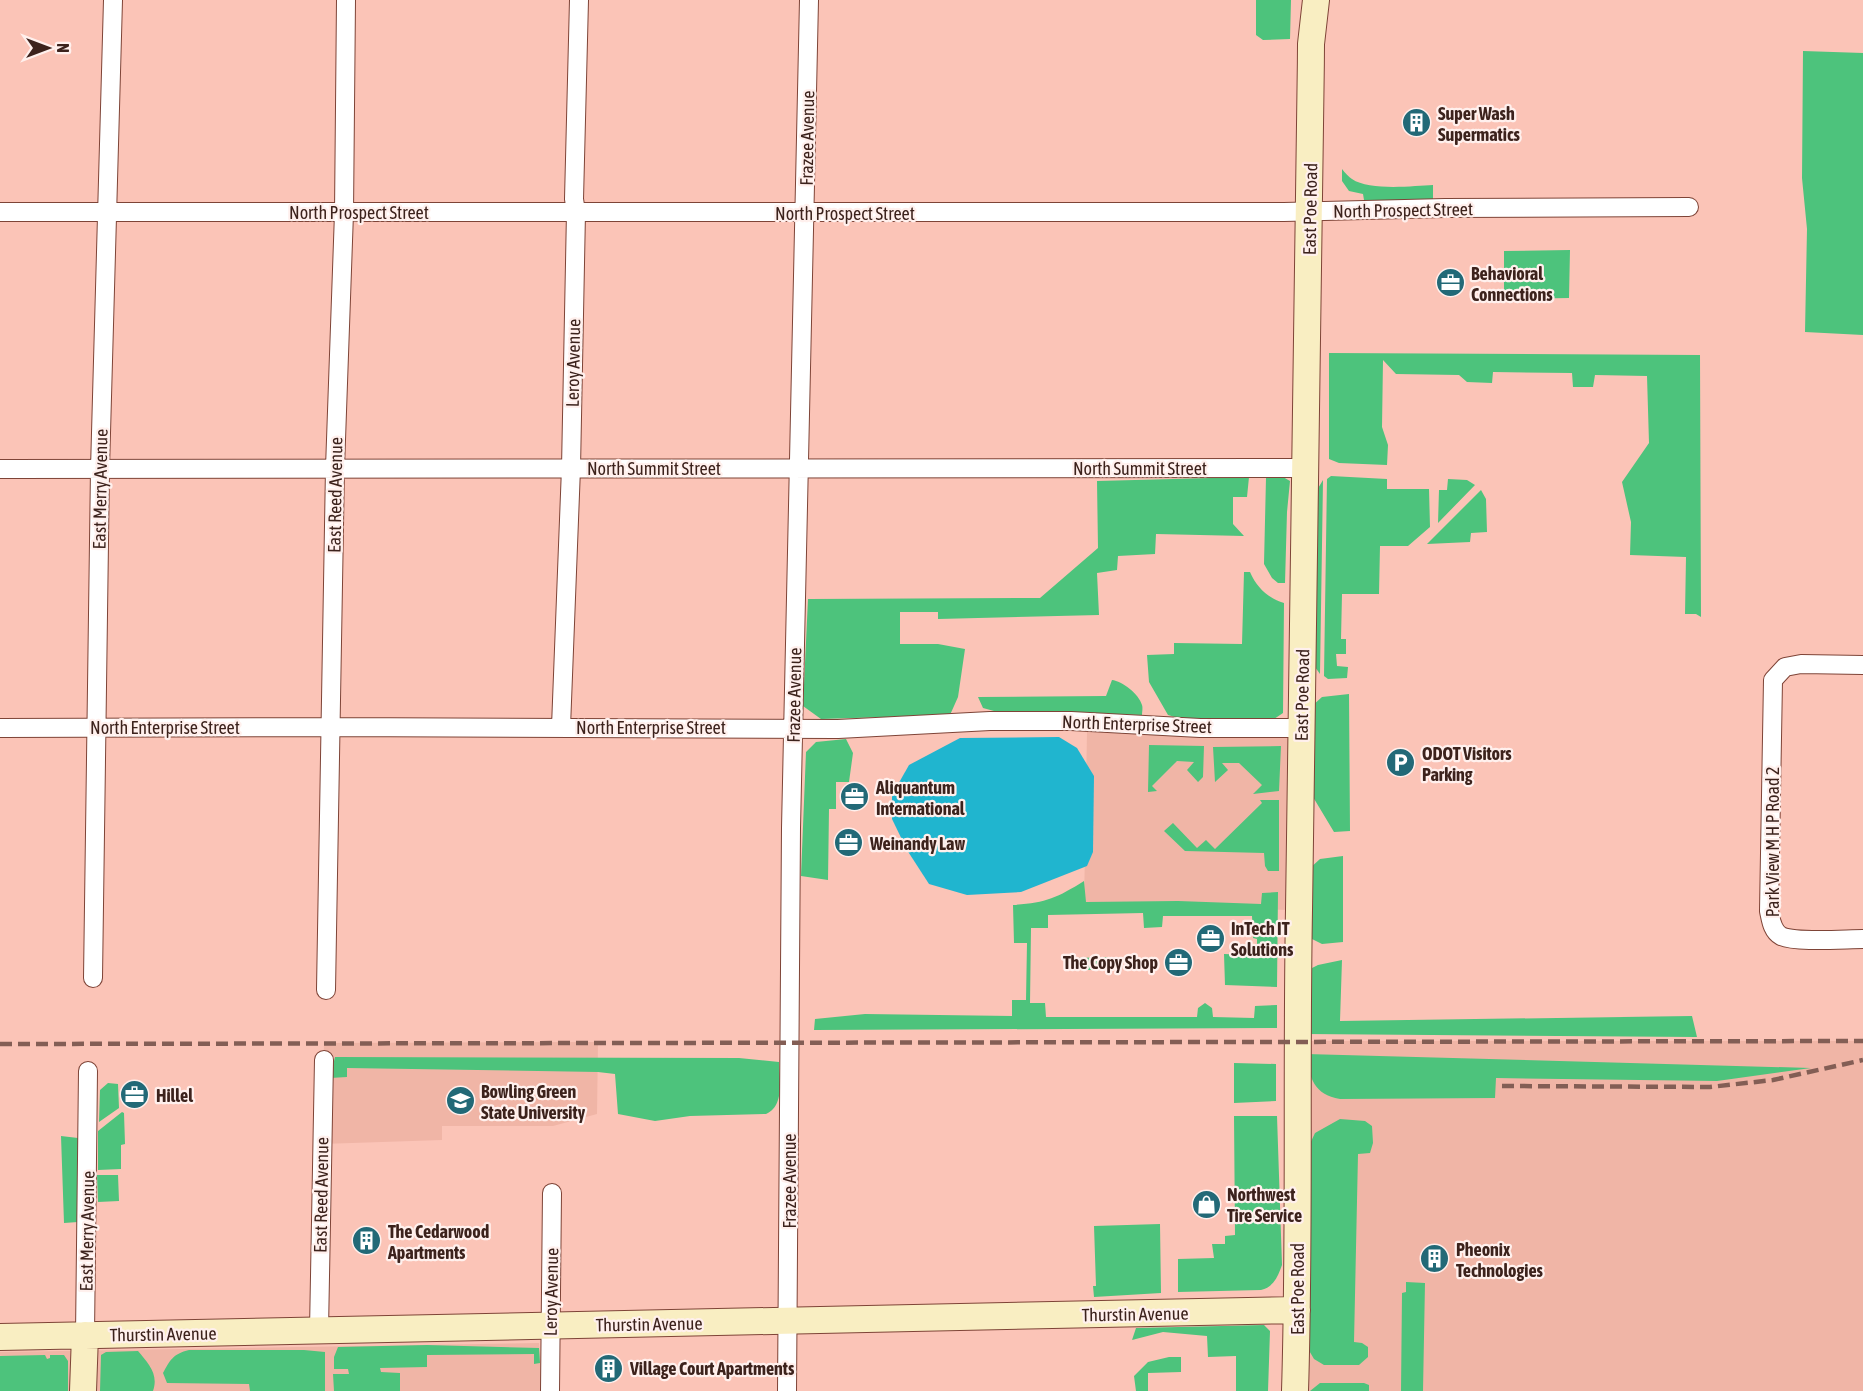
<svg xmlns="http://www.w3.org/2000/svg" width="1863" height="1391" font-family="'Asap Condensed',sans-serif">
	<rect width="100%" height="100%" fill="#fbc4b7"/>
	<path fill="#f0b5a6" d="M1087,732L1293,737L1290,910L1084,906Z
		M1298,1041H1863V1391H1295Z
		M598,1042L597,1114L553,1126H442V1140L322,1144L324,1043Z
		M539,1343L541,1367V1391H0V1352Z"/>
	<path fill="#4dc37c" d="M1256,0H1291L1290,39L1263,40L1256,35Z
		M1803,51L1863,53V335L1805,332L1807,229L1802,178Z
		M1342,169C1345,173 1349,177 1352,179C1369,191 1413,186 1433,185V199L1420,203L1364,200L1363,194L1349,191L1342,181Z
		M1570,250L1569,298L1504,299V251Z
		M1329,353L1700,355L1701,617L1696,614H1685L1686,557L1630,555L1631,522L1622,482L1649,443L1647,376L1595,375L1593,387H1573L1572,373L1493,372L1492,383L1467,382L1459,375L1396,374L1383,360L1382,427L1388,445L1387,465L1339,463L1329,459Z
		M1269,476L1283,477L1290,481L1287,512L1285,583H1278L1272,578L1264,564L1266,478Z
		M1331,476L1387,479V489H1429L1430,527L1408,546H1380L1379,594H1342L1341,639H1346V654H1336L1337,666L1348,667L1347,678L1328,679L1324,676L1327,479Z
		M1249,477L1247,497H1233V524L1244,536L1156,534L1155,554L1118,556L1117,570L1097,573L1099,615L938,619V612H900V644H938L965,649L958,697L950,715L821,719L803,706L808,599L1040,598L1098,548L1097,481Z
		M1448,479L1467,480L1475,485L1438,523L1439,490H1447Z
		M1323,480L1320,674L1315,667L1317,490Z
		M1481,490L1486,499L1487,532L1471,533L1470,542L1427,544Z
		M1244,572H1250C1257,588 1268,598 1284,603L1283,713L1274,719L1178,718L1168,715L1149,682L1147,655L1174,654V643L1242,644Z
		M1112,680C1122,681 1139,694 1142,705C1143,708 1142,712 1142,715L994,711L983,708L978,697L1106,696Z
		M1349,694L1350,831L1334,832L1313,797L1312,706L1322,697Z
		M846,739L853,753L849,782H836V809H829L828,880L801,876L806,752L816,742Z
		M1149,745L1204,746L1203,777L1198,782L1187,770L1194,762L1177,761L1152,786L1157,791L1148,792Z
		M1281,746L1279,791L1253,794L1262,785L1239,763H1222L1228,770L1215,782L1213,747Z
		M1260,800H1279V871H1268L1265,866L1264,853L1185,851L1164,831L1173,823L1197,848L1206,840L1215,849L1262,803Z
		M1343,856V942L1322,944L1310,938L1309,869L1320,859Z
		M1084,881L1086,902L1178,901L1261,904L1262,893L1278,892L1277,987L1225,985L1224,954L1254,955L1257,950V939L1253,938L1252,916H1163L1162,927L1144,928L1143,913L1048,915V928H1031L1030,1003H1045L1046,1017H1197L1198,1008L1205,1003L1212,1008L1213,1017L1254,1018L1255,1006L1277,1005V1028L814,1030L815,1019L865,1014L1012,1016V1000H1026L1027,943H1014L1013,905C1045,903 1057,898 1084,881Z
		M1113,957V970H1076L1075,958Z
		M1342,960L1340,1021L1692,1016L1697,1037L1305,1034L1308,970L1318,965Z
		M1306,1054L1811,1068L1717,1081L1496,1078L1495,1098L1340,1099C1314,1095 1309,1077 1306,1054Z
		M335,1057L739,1058L779,1062C779,1079 785,1106 766,1114L690,1116L655,1121L618,1114L615,1074L598,1072L347,1068V1077L330,1078Z
		M1234,1063L1276,1064V1101L1234,1103Z
		M108,1083L118,1084L119,1108L99,1122L100,1090Z
		M122,1112L124,1113L125,1144L121,1145V1169L98,1170V1131Z
		M1234,1116H1277L1282,1265C1278,1276 1274,1287 1261,1290L1178,1292V1259L1214,1258L1212,1244H1225V1236L1235,1235Z
		M1340,1119L1365,1121L1372,1126L1373,1143L1370,1153L1358,1154L1354,1342L1362,1343L1368,1347V1357L1359,1365H1324L1314,1359L1307,1347L1308,1148L1315,1133Z
		M61,1136L78,1138V1222L64,1223Z
		M97,1175H118L119,1201L98,1202Z
		M1160,1224L1161,1293L1094,1297L1093,1286H1096L1094,1226Z
		M1406,1282L1425,1283L1423,1391H1401L1402,1293L1406,1292Z
		M1264,1325L1270,1331L1268,1391H1236V1356L1208,1357L1207,1336L1163,1332L1132,1340L1136,1328Z
		M427,1345L539,1348L540,1363L534,1364V1354L427,1355V1367L380,1368L381,1372L400,1373V1391H334L333,1374H349L348,1369H334V1357L338,1347Z
		M189,1350H304L325,1352V1391H250L249,1384L167,1383L163,1373C170,1360 173,1354 189,1350Z
		M138,1351C148,1363 159,1374 153,1391H100L101,1355L106,1352Z
		M45,1355L47,1359L50,1358V1355H64L68,1361V1391H0V1356Z
		M1169,1357H1181V1372L1148,1373V1391H1136L1134,1376L1148,1362Z
		M1320,1383H1364L1369,1385V1391H1310Z"/>
	<path fill="#20b5cf" d="M1059,737L1077,748L1094,776L1093,852L1087,866L1021,892L967,895L929,884L907,850L892,819V795L909,765L960,738Z"/>
	<g fill="none" stroke-linecap="round" stroke-linejoin="round">
		<defs>
			<path id="street" d="M0,212H1284L1445,208L1689,207
				M0,469L1307,468
				M1863,665L1801,664L1785,667L1773,680L1769,911C1771,920 1772,931 1781,936C1795,943 1845,939 1863,939
				M561,727L571,468L576,212L574,199L579,0
				M0,728L330,727L838,729L990,721H1071L1200,728H1302
				M93,978L100,469L113,0
				M326,990L335,468L344,213L346,0
				M319,1330L324,1060
				M85,1335L88,1071
				M550,1391L552,1193
				M787,1391L791,828L809,0"/>
			<path id="secondary" d="M0,1337L1297,1310
				M83,1391L85,1335
				M1295,1391C1300,1231 1296,1071 1299,910C1304,622 1309,333 1311,44L1316,0"/>
		</defs>
		<use href="#street" stroke="#7e4437" stroke-width="20"/>
		<use href="#secondary" stroke="#7e4437" stroke-width="28"/>
		<use href="#street" stroke="#fff" stroke-width="18"/>
		<use href="#secondary" stroke="#f9eec2" stroke-width="26"/>
		<path stroke="#835e55" stroke-width="4.5" stroke-dasharray="12 6" stroke-linecap="butt" d="M0,1044L1863,1041
			M1502,1086L1710,1087L1773,1080L1863,1060"/>
	</g>
	<defs>
		<symbol id="building-disc" viewBox="-11 -11 22 22"><circle r="9.5" fill="#226977" stroke="#fff0ed"/><path d="M-4-6H4V6H1V3H-1V6H-4ZM-2.5-4.3h1.7v1.8h-1.7ZM.8-4.3h1.7v1.8H.8ZM-2.5-1h1.7V.8h-1.7ZM.8-1h1.7V.8H.8Z" fill="#fff"/></symbol>
		<symbol id="office-disc" viewBox="-11 -11 22 22"><circle r="9.5" fill="#226977" stroke="#fff0ed"/><path d="M-6-3h4V-5.5h4V-3h4V5H-6ZM-1-4.5V-3h2v-1.5ZM-6 0V1H6V0Z" fill="#fff"/></symbol>
		<symbol id="parking-disc" viewBox="-11 -11 22 22"><circle r="9.5" fill="#226977" stroke="#fff0ed"/><path d="M-3.5-5.5H1a3.5 3.5 0 0 1 0 7H-1V5.5H-3.5ZM-1-3.4V-.6H.8a1.4 1.4 0 0 0 0-2.8Z" fill="#fff"/></symbol>
		<symbol id="university-disc" viewBox="-11 -11 22 22"><circle r="9.5" fill="#226977" stroke="#fff0ed"/><path d="M0-5L7-2L0 1L-7-2ZM-4 1L0 2.5L4 1V4Q0 6-4 4Z" fill="#fff"/></symbol>
		<symbol id="shop-disc" viewBox="-11 -11 22 22"><circle r="9.5" fill="#226977" stroke="#fff0ed"/><path d="M-5-2.5h2.3a2.7 3.5 0 0 1 5.4 0H5L5.5 6h-11ZM-1.5-2.5h3a1.5 2.3 0 0 0-3 0Z" fill="#fff"/></symbol>
	</defs>
	<g fill-rule="evenodd">
		<use href="#building-disc" x="1400" y="106" width="33" height="33"/>
		<use href="#office-disc" x="1434" y="266" width="33" height="33"/>
		<use href="#parking-disc" x="1384" y="746" width="33" height="33"/>
		<use href="#office-disc" x="838" y="780" width="33" height="33"/>
		<use href="#office-disc" x="832" y="826" width="33" height="33"/>
		<use href="#office-disc" x="1194" y="922" width="33" height="33"/>
		<use href="#office-disc" x="1162" y="946" width="33" height="33"/>
		<use href="#office-disc" x="118" y="1078" width="33" height="33"/>
		<use href="#university-disc" x="444" y="1084" width="33" height="33"/>
		<use href="#shop-disc" x="1190" y="1188" width="33" height="33"/>
		<use href="#building-disc" x="350" y="1224" width="33" height="33"/>
		<use href="#building-disc" x="1418" y="1242" width="33" height="33"/>
		<use href="#building-disc" x="592" y="1352" width="33" height="33"/>
	</g>
	<g text-anchor="middle" dominant-baseline="central" stroke-width="4.5" stroke-linejoin="round" paint-order="stroke">
		<g font-size="18" font-weight="bold" fill="#3c221c" stroke="#fff0ed" text-anchor="start">
			<text x="1438" y="113">Super Wash<tspan x="1438" dy="21">Supermatics</tspan></text>
			<text x="1471" y="273">Behavioral<tspan x="1471" dy="21">Connections</tspan></text>
			<text x="1422" y="753">ODOT Visitors<tspan x="1422" dy="21">Parking</tspan></text>
			<text x="876" y="787">Aliquantum<tspan x="876" dy="21">International</tspan></text>
			<text x="870" y="843">Weinandy Law</text>
			<text x="1231" y="928">InTech IT<tspan x="1231" dy="21">Solutions</tspan></text>
			<text x="1158" y="962" text-anchor="end">The Copy Shop</text>
			<text x="481" y="1091">Bowling Green<tspan x="481" dy="21">State University</tspan></text>
			<text x="156" y="1095">Hillel</text>
			<text x="1227" y="1194">Northwest<tspan x="1227" dy="21">Tire Service</tspan></text>
			<text x="388" y="1231">The Cedarwood<tspan x="388" dy="21">Apartments</tspan></text>
			<text x="1456" y="1249">Pheonix<tspan x="1456" dy="21">Technologies</tspan></text>
			<text x="630" y="1368">Village Court Apartments</text>
		</g>
		<g font-size="18" fill="#3c221c" stroke="#fff0ed">
			<text transform="translate(807 138) rotate(-89)">Frazee Avenue</text>
			<text transform="translate(1310 209) rotate(-89)">East Poe Road</text>
			<text transform="translate(1403 210) rotate(-1)">North Prospect Street</text>
			<text x="359" y="212">North Prospect Street</text>
			<text x="845" y="213">North Prospect Street</text>
			<text transform="translate(573 363) rotate(-89)">Leroy Avenue</text>
			<text x="654" y="468">North Summit Street</text>
			<text x="1140" y="468">North Summit Street</text>
			<text transform="translate(100 489) rotate(-89)">East Merry Avenue</text>
			<text transform="translate(335 495) rotate(-89)">East Reed Avenue</text>
			<text transform="translate(794 695) rotate(-89)">Frazee Avenue</text>
			<text transform="translate(1302 695) rotate(-89)">East Poe Road</text>
			<text transform="translate(1137 724) rotate(2)">North Enterprise Street</text>
			<text x="165" y="727">North Enterprise Street</text>
			<text x="651" y="727">North Enterprise Street</text>
			<text transform="translate(1772 842) rotate(-90)">Park View M H P Road 2</text>
			<text transform="translate(789 1181) rotate(-90)">Frazee Avenue</text>
			<text transform="translate(321 1195) rotate(-89)">East Reed Avenue</text>
			<text transform="translate(87 1231) rotate(-89)">East Merry Avenue</text>
			<text transform="translate(1297 1289) rotate(-90)">East Poe Road</text>
			<text transform="translate(551 1292) rotate(-89)">Leroy Avenue</text>
			<text transform="translate(1135 1314) rotate(-1)">Thurstin Avenue</text>
			<text transform="translate(649 1324) rotate(-1)">Thurstin Avenue</text>
			<text transform="translate(163 1334) rotate(-1)">Thurstin Avenue</text>
		</g>
	</g>
	<g transform="translate(48 48) rotate(90)" stroke="#fff0ed" stroke-width="4.5" paint-order="stroke">
	<path d="M0-4.5L10 22L0 15L-10 22Z" fill="#3c221c"/>
	<text y="-9" font-size="16" font-weight="bold" text-anchor="middle" fill="#3c221c">N</text>
	</g>
</svg>
